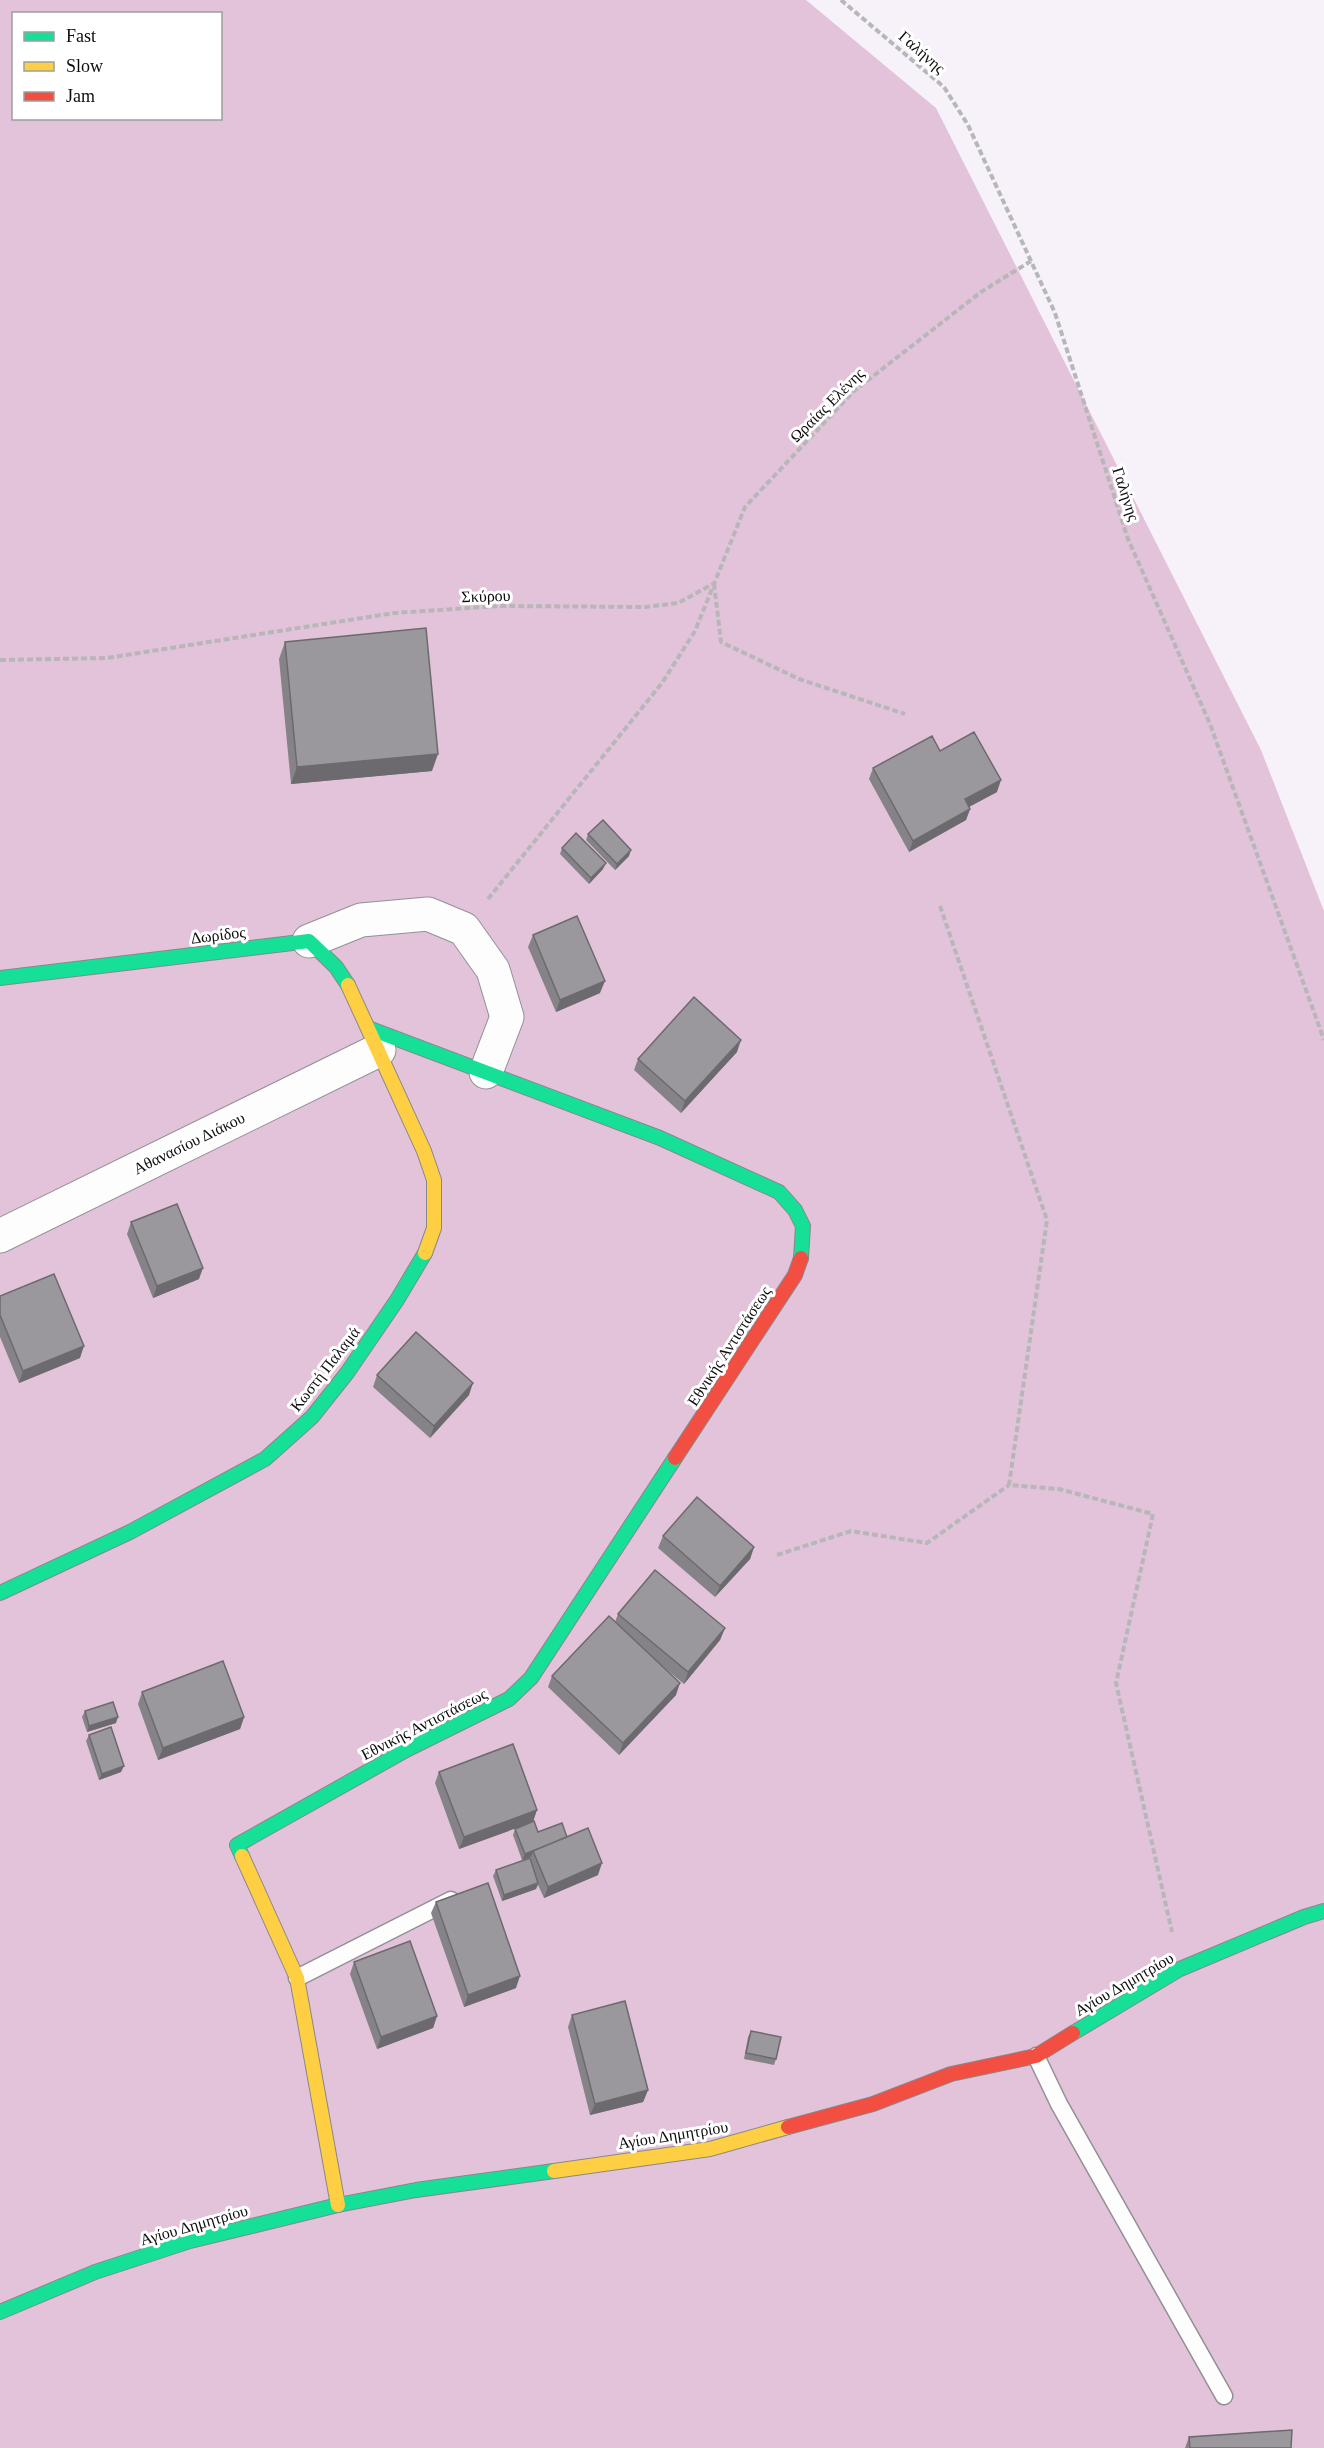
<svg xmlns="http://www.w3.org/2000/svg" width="1324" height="2448" font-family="Georgia,serif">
	<rect width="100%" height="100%" fill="#f7f2fa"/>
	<path fill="#e3c3da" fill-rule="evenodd" d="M0,0H806L936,108L1261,750L1324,911V2448H0ZM14,14H220V118H14Z"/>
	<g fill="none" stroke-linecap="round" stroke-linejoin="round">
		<defs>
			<path id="lane" d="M297,1978L451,1900
				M1036,2056L1059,2104L1224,2396"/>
			<path id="street" d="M309,941L361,920L428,914L464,929L493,970L507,1017L486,1072
				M0,1236L379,1050"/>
			<path id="fast" d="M0,978L309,941L336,967L348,985
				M368,1028L660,1138L779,1192L795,1210L803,1226L801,1258
				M0,1593L130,1532L265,1459L312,1417L347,1373L397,1300L425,1253
				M242,1856L237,1845L406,1750L509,1699L531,1678L675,1458
				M1073,2033L1180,1969L1304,1917L1324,1911
				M0,2312L95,2272L190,2241L338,2205L416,2190L554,2171"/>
			<path id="slow" d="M348,985L424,1151L434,1180V1228L425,1253
				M242,1856L297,1978L338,2205
				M554,2171L710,2149L788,2127"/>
			<path id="jam" d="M675,1458L795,1275L801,1258
				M788,2127L873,2104L951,2074L1036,2056L1073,2033"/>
		</defs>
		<use href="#lane" stroke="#929094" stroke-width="19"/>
		<use href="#street" stroke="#929094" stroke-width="35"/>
		<use href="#fast" stroke="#89878a" stroke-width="16"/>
		<use href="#slow" stroke="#89878a" stroke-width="16"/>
		<use href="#jam" stroke="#89878a" stroke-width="16"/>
		<path stroke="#b7b6b8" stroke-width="4" stroke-dasharray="6 3" stroke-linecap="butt" d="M841,0L944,87L968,125L1055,313L1128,539L1210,724L1324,1040
			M714,584L721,642L799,679L905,714
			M0,660L107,658L394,613L500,606L645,607L678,603L713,584
			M488,899L662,683L695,631L745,507L854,391L981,292L1031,261
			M940,906L1047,1220L1009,1485L1059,1489L1153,1514L1116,1683L1172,1932
			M777,1555L851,1531L927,1543L1009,1485"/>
		<use href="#lane" stroke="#fefdfe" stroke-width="16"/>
		<use href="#street" stroke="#fefdfe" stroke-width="33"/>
		<use href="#fast" stroke="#16e098" stroke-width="14"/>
		<use href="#slow" stroke="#ffcf43" stroke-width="14"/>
		<use href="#jam" stroke="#f24e42" stroke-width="14"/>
	</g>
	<path fill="#858387" d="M285,642L432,771L291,784L279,659Z
		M940,751L997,792L969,807L970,809L966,820L909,852L869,779L873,768Z
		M588,834L629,856L615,870L586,840Z
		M562,848L603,869L589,884L560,854Z
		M533,935L600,993L556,1012L528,947Z
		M737,1052L681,1113L634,1070L638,1059Z
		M131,1222L199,1279L153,1298L127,1234Z
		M0,1296L80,1358L19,1383L0,1337Z
		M377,1375L469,1395L430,1438L373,1387Z
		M663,1536L754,1547L750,1559L715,1597L658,1548Z
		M618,1614L725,1628L720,1640L684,1684L655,1660L676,1695L619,1755L548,1687L552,1676L615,1622Z
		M142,1692L244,1717L240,1729L158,1760L138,1704Z
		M85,1711L116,1723L87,1732L82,1717Z
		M89,1735L121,1772L99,1780L86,1741Z
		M439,1772L533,1821L538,1832L567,1837L598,1875L544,1898L538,1885L536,1889L502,1901L493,1876L496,1870L530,1859L531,1857L522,1860L513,1835L515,1829L522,1826L459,1849L435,1783Z
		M436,1902L516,1988L464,2007L431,1913Z
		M354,1962L437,2016L433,2028L377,2049L350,1974Z
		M572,2015L648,2090L643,2102L590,2115L568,2027Z
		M751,2031L776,2059L774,2065L744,2059L748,2037Z
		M1189,2437L1291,2448H1185Z"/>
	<path fill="#6c6a6e" d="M438,754L432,771L291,784L297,767Z
		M1001,780L997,792L961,811L965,799Z
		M970,809L966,820L909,852L913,841Z
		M631,850L629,856L615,870L617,864Z
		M606,863L603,869L589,884L591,878Z
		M605,981L600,993L556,1012L560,1000Z
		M741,1040L737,1052L681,1113L685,1101Z
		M203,1268L199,1279L153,1298L157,1286Z
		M84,1346L80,1358L19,1383L23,1371Z
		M473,1383L469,1395L430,1438L434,1426Z
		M754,1547L750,1559L715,1597L720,1586Z
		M725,1628L720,1640L684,1684L688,1672Z
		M680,1683L676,1695L619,1755L623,1743Z
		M118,1717L116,1723L87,1732L89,1726Z
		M244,1717L240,1729L158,1760L163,1748Z
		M124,1766L121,1772L99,1780L102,1774Z
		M537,1810L533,1822L459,1849L464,1837Z
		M533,1851L531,1857L522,1860L525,1854Z
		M602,1863L598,1875L544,1898L548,1887Z
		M538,1883L536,1889L502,1901L504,1895Z
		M520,1976L516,1988L464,2007L468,1995Z
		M437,2016L433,2028L377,2049L381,2037Z
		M648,2090L643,2102L590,2115L595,2104Z"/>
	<path fill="#9b989d" stroke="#6c6a6e" stroke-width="1.5" d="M426,628L438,754L297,767L285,642Z
		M974,732L1001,780L965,799L970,809L913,841L873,768L932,736L940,751Z
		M603,820L631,850L617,864L588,834Z
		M576,833L606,863L591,878L562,848Z
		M577,916L605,981L560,1000L533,935Z
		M694,997L741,1040L685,1101L638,1059Z
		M177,1204L203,1268L157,1286L131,1222Z
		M54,1274L84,1346L23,1371L0,1315V1296Z
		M416,1332L473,1383L434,1426L377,1375Z
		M697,1497L754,1547L720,1586L663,1536Z
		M655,1570L725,1628L688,1672L618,1614Z
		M609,1616L680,1683L623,1743L552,1676Z
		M223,1661L244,1717L163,1748L142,1692Z
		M113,1702L118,1717L89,1726L85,1711Z
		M111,1727L124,1766L102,1774L89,1735Z
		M513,1744L537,1810L464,1837L439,1772Z
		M534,1821L538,1832L562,1823L567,1837L525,1854L515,1829Z
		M588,1828L602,1863L548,1887L533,1851Z
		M530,1858L538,1883L504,1895L496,1870Z
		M488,1883L520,1976L468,1995L436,1902Z
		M410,1941L437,2016L381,2037L354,1962Z
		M625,2001L648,2090L595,2104L572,2015Z
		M751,2031L781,2037L776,2059L746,2053Z
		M1292,2430L1291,2448H1190L1189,2437Z"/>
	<g text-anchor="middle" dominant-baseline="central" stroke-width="6" stroke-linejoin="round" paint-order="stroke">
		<g font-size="16" fill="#0d0d0d" stroke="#fff">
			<text transform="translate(922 52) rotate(41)">Γαλήνης</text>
			<text transform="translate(827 405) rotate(-45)">Ωραίας Ελένης</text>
			<text transform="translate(1126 494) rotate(72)">Γαλήνης</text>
			<text transform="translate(486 596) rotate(-2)">Σκύρου</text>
			<text transform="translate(218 935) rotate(-7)">Δωρίδος</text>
			<text transform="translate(189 1143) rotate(-26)">Αθανασίου Διάκου</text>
			<text transform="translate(729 1346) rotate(-57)">Εθνικής Αντιστάσεως</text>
			<text transform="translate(325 1369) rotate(-52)">Κωστή Παλαμά</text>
			<text transform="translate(424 1724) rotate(-27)">Εθνικής Αντιστάσεως</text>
			<text transform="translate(1124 1984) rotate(-30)">Αγίου Δημητρίου</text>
			<text transform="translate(673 2135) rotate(-9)">Αγίου Δημητρίου</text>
			<text transform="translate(194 2225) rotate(-16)">Αγίου Δημητρίου</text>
		</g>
	</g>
	<rect x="12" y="12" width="210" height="108" fill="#ffffff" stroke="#9e9e9e" stroke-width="1.5"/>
	<rect x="24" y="32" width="30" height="9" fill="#16e098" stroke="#9e9e9e" stroke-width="1.5"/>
	<text x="66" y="42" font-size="18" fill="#0d0d0d">Fast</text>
	<rect x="24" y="62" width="30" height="9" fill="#ffcf43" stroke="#9e9e9e" stroke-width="1.5"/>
	<text x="66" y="72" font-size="18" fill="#0d0d0d">Slow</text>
	<rect x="24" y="92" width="30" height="9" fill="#f24e42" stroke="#9e9e9e" stroke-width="1.5"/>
	<text x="66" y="102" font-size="18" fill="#0d0d0d">Jam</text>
</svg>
